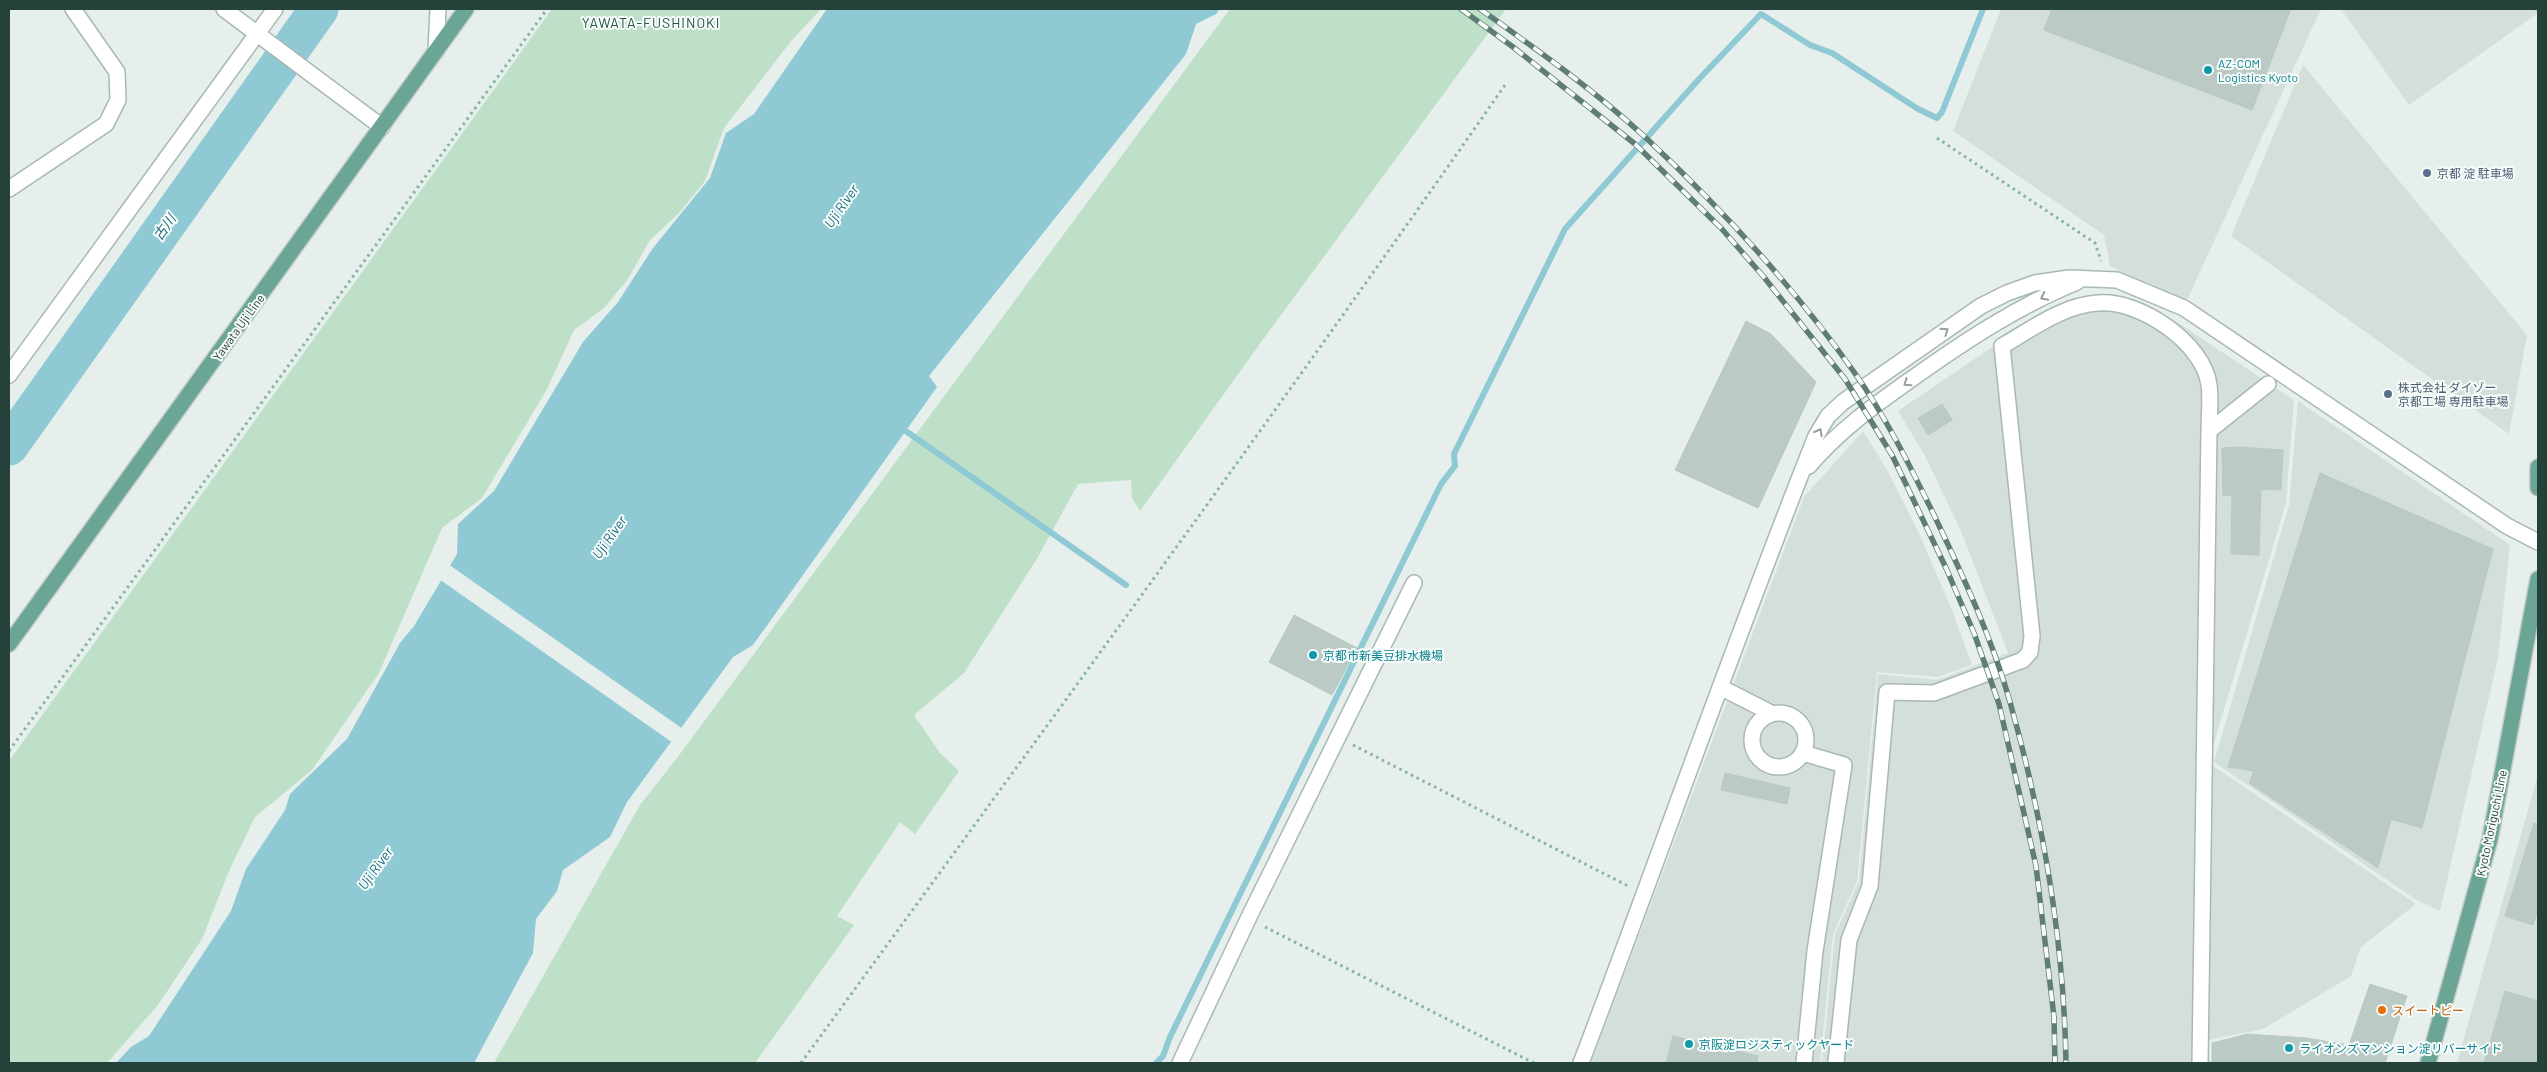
<svg xmlns="http://www.w3.org/2000/svg" width="2547" height="1072" font-family="Barlow,'Noto Sans JP',sans-serif">
	<rect width="100%" height="100%" fill="#e6efeb"/>
	<path fill="#d4dfda" d="M2001,9H2321L2186,302L2110,266L2104,235L1953,131Z
		M2341,9H2538V13L2409,105Z
		M2303,65L2527,335L2509,434L2231,236Z
		M2122,298L2149,306L2180,324L2294,400L2286,503L2209,759L2212,765L2416,904L2361,947L2351,976L2263,1029L2208,1040L2207,1063H1822L1835,934L1859,881L1878,674L1937,680L2008,653L1961,531L1925,456L1898,411L2017,330Z
		M2298,401L2510,545L2498,658L2440,911L2418,901L2214,762L2289,505Z
		M1863,431L1887,470L1919,533L1952,610L1972,665L1937,677L1877,672L1857,881L1833,934L1820,1063H1591L1804,497Z
		M2537,778L2538,1063H2457Z"/>
	<path fill="#bfe0c8" d="M552,9H821L792,40L724,128L705,181L680,212L650,240L628,279L604,308L574,330L547,389L482,498L442,528L379,673L312,770L255,817L229,871L202,939L158,1005L107,1063H9V761Z
		M1230,9H1506L1259,345L1140,511L1132,498L1131,480L1078,484L1038,557L964,673L914,715L940,753L959,771L915,834L900,822L837,916L854,925L755,1063H494L640,805L677,758Z"/>
	<path fill="#8ec9d4" d="M827,9H1220L1216,14L1196,24L1186,54L929,376L937,387L753,645L733,657L627,802L610,837L563,870L557,891L536,919L533,953L474,1063H116L131,1047L149,1036L231,911L246,869L285,810L290,794L347,739L400,643L414,626L457,554L458,524L494,491L583,342L618,302L653,248L710,178L726,133L754,114Z"/>
	<path fill="#e6efeb" d="M448,564L683,729L673,743L439,579Z"/>
	<g fill="none" stroke-linecap="round" stroke-linejoin="round">
		<path stroke="#8ec9d4" stroke-width="6" d="M900,427L1126,585
			M1156,1063L1163,1056L1170,1037L1441,484L1455,466L1454,454L1565,229L1700,78L1761,14L1810,45L1832,53L1918,109L1937,118L1942,112L1983,9"/>
		<path stroke="#8ec9d4" stroke-width="39" d="M9,446L319,9"/>
	</g>
	<path fill="#bbcac4" stroke="#b8c9c2" d="M2052,9H2291L2252,110L2044,30Z
		M1746,321L1771,334L1816,382L1758,508L1675,470Z
		M1942,404L1952,420L1928,435L1918,418Z
		M2239,447L2283,450L2281,490L2261,489L2259,555L2231,554L2232,495L2223,496L2222,448Z
		M2320,473L2493,549L2422,828L2391,819L2378,868L2249,783L2254,771L2228,767Z
		M1294,615L1357,648L1332,695L1269,662Z
		M1725,773L1790,788L1787,804L1721,790Z
		M2534,823L2538,824V909L2533,925L2505,916Z
		M2370,984L2407,996L2385,1063H2212V1043L2248,1034L2306,1038L2349,1045Z
		M2505,991L2538,1001V1063H2484Z
		M1673,1036L1758,1056L1757,1063H1666Z"/>
	<g fill="none" stroke-linecap="round" stroke-linejoin="round">
		<defs>
			<path id="minor" d="M224,9L382,127
				M436,51L438,9
				M9,189L106,124L118,100L117,72L73,9
				M9,375L275,9
				M1809,466C1839,430 1875,405 1913,378C1965,341 2018,306 2077,282
				M1720,687L1771,713
				M1752 740a27 27 0 1 1 54 0a27 27 0 1 1-54 0Z
				M1803,753L1844,765L1815,951L1804,1063
				M1180,1063L1248,919L1414,583
				M1581,1063C1660,855 1733,644 1816,436L1828,416L1843,402L1981,306L2007,293L2035,283L2069,278L2117,280L2184,308L2507,526L2538,542
				M1836,1063L1849,940L1870,886L1887,692L1934,693L2023,660L2030,652L2032,636L2002,346C2032,329 2063,305 2098,303C2139,299 2204,343 2209,385C2211,400 2209,416 2209,431
				M2200,1063L2209,431L2268,384"/>
			<path id="major" d="M2538,467V488
				M9,644L466,9
				M2428,1063L2490,839L2538,579"/>
		</defs>
		<use href="#minor" stroke="#a8b8b2" stroke-width="18"/>
		<use href="#major" stroke="#c2cac8" stroke-width="18"/>
		<path stroke="#86b3a5" stroke-width="3" stroke-dasharray="2.5 4" stroke-linecap="butt" d="M1937,138L2095,243L2101,261
			M1353,745L1628,886
			M9,751L547,9
			M1265,927L1534,1063
			M801,1063C1038,738 1275,415 1505,85"/>
		<use href="#minor" stroke="#fff" stroke-width="15"/>
		<use href="#major" stroke="#6aa596" stroke-width="15"/>
		<defs>
			<path id="rail" d="M1461,9L1513,47L1635,144L1721,228L1763,276L1845,379L1892,455L1946,568L1974,633L1999,704L2036,866L2054,1017L2055,1063
				M1480,9C1536,49 1594,90 1645,137C1721,208 1794,287 1854,372C1886,417 1910,466 1934,515C1963,576 1992,638 2010,702C2043,819 2064,942 2066,1063"/>
		</defs>
		<use href="#rail" stroke="#5f7d75" stroke-width="5.5"/>
		<use href="#rail" stroke="#f7fbf9" stroke-width="4" stroke-dasharray="11" stroke-linecap="butt"/>
	</g>
	<defs><path id="oneway-chevron" d="M-2-3.5L2.5 0L-2 3.5" fill="none" stroke-width="1.6" stroke-linecap="round" stroke-linejoin="round" transform="scale(1.25)"/></defs>
	<g stroke="#92a09c">
		<use href="#oneway-chevron" transform="translate(2044 297) rotate(153)"/>
		<use href="#oneway-chevron" transform="translate(1945 331) rotate(-35)"/>
		<use href="#oneway-chevron" transform="translate(1907 383) rotate(145)"/>
		<use href="#oneway-chevron" transform="translate(1819 432) rotate(-62)"/>
	</g>
	<g fill="#0f9aa8" stroke="#f7fbf9" stroke-width="2">
		<circle cx="2208" cy="70" r="5"/>
		<circle cx="1313" cy="655" r="5"/>
		<circle cx="1689" cy="1044" r="5"/>
		<circle cx="2289" cy="1048" r="5"/>
	</g>
	<g fill="#5c6f8a" stroke="#f7fbf9" stroke-width="2">
		<circle cx="2427" cy="173" r="5"/>
		<circle cx="2388" cy="394" r="5"/>
	</g>
	<circle fill="#e8710a" stroke="#f7fbf9" stroke-width="2" cx="2382" cy="1010" r="5"/>
	<g text-anchor="middle" dominant-baseline="central" stroke-width="4" stroke-linejoin="round" paint-order="stroke">
		<g font-size="12" fill="#0d838f" stroke="#f7fbf9" text-anchor="start">
			<text x="2218" y="63">AZ-COM<tspan x="2218" dy="14">Logistics Kyoto</tspan></text>
			<text x="1323" y="655">京都市新美豆排水機場</text>
			<text x="1699" y="1044">京阪淀ロジスティックヤード</text>
			<text x="2299" y="1048">ライオンズマンション淀リバーサイド</text>
		</g>
		<g font-size="12" fill="#4e5e75" stroke="#f7fbf9" text-anchor="start">
			<text x="2437" y="173">京都 淀 駐車場</text>
			<text x="2398" y="387">株式会社 ダイゾー<tspan x="2398" dy="14">京都工場 専用駐車場</tspan></text>
		</g>
		<g font-size="12" fill="#24423a" stroke="#f7fbf9">
			<text transform="translate(238 327) rotate(-54)">Yawata Uji Line</text>
			<text transform="translate(2491 823) rotate(-78)">Kyoto Moriguchi Line</text>
		</g>
		<g font-size="12" fill="#c56008" stroke="#f7fbf9" text-anchor="start">
			<text x="2392" y="1010">スイートピー</text>
		</g>
		<g font-size="14" letter-spacing="1" fill="#1f5548" stroke="#f7fbf9">
			<text x="651" y="22">YAWATA-FUSHINOKI</text>
		</g>
		<g font-size="14" font-style="italic" fill="#1c6f80" stroke="#f7fbf9">
			<text transform="translate(841 206) rotate(-55)">Uji River</text>
			<text transform="translate(164 227) rotate(-55)">古川</text>
			<text transform="translate(609 537) rotate(-55)">Uji River</text>
			<text transform="translate(375 868) rotate(-54)">Uji River</text>
		</g>
	</g>
	<rect width="2547" height="1072" fill="none" stroke="#24423a" stroke-width="20"/>
</svg>
